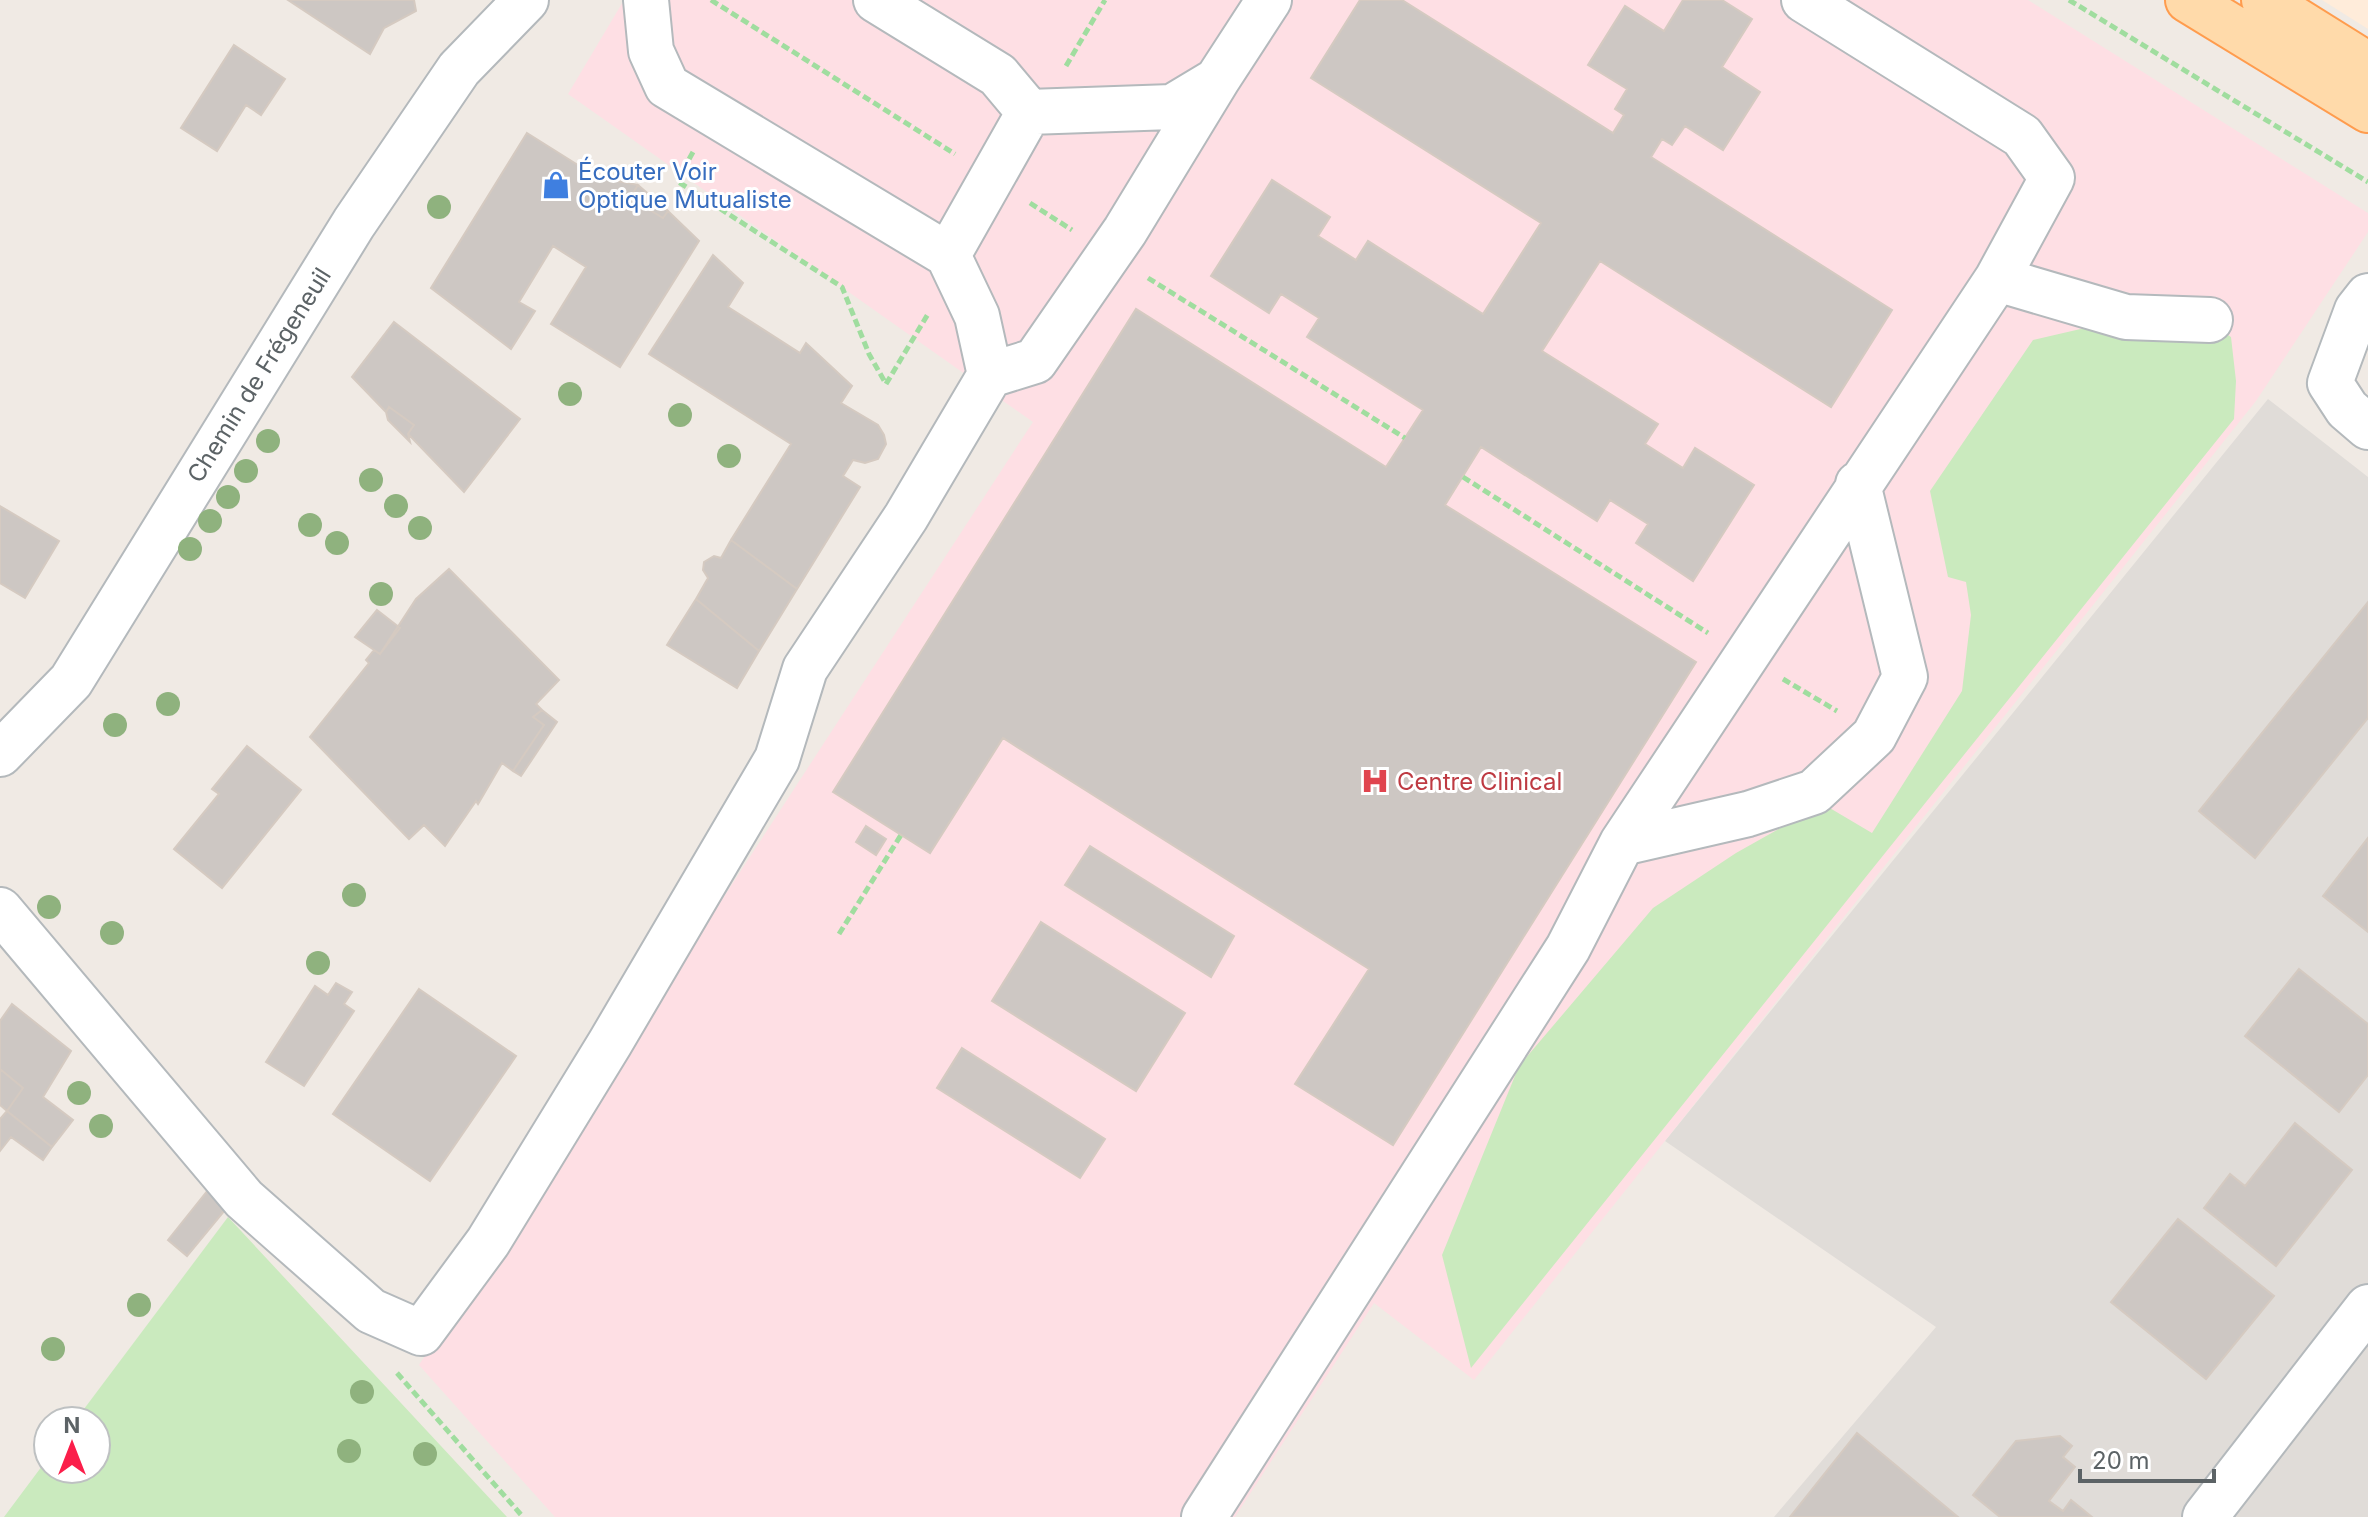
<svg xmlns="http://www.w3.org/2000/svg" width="2368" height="1517" font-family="Inter,sans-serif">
	<rect width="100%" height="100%" fill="#f0eae4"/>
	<path fill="#ffecda" d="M2322,0H2368V29Z"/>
	<path fill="#e0dcd8" d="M2268,399L2368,477V1517H1774L1936,1327L1665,1141Z"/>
	<path fill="#fedfe4" d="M624,0H2028L2368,213V232L2256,401L1474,1380L1374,1303L1235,1517H555L419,1365L1033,422L568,94Z"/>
	<path fill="#caeabe" d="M2196,313L2231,337L2236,381L2234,419L1471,1368L1442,1255L1519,1066L1653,908L1736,853L1823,804L1872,833L1962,691L1971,615L1966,582L1948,577L1930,491L2033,340L2115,321Z
		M228,1217L507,1517H4L48,1458V1469H96V1421H75Z"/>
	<path fill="#cdc7c3" stroke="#d5cac1" stroke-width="2" d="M288,0H414L416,11L384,28L370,54Z
		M1360,0H1402L1613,133L1624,115L1615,109L1627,89L1588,65L1625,6L1664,31L1683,0H1722L1752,19L1722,67L1760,92L1723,150L1685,126L1672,145L1662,139L1651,157L1892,310L1831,407L1600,261L1542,351L1658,424L1645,444L1683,468L1695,448L1754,485L1693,581L1636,543L1648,524L1610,500L1597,521L1481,447L1445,505L1696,662L1393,1145L1295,1084L1369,969L1003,738L930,853L833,792L1136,309L1386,467L1423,410L1307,337L1319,318L1281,294L1269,313L1211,276L1272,180L1330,217L1318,236L1356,260L1368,241L1483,314L1541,223L1311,78Z
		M234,45L285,79L261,115L246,105L217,151L181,128Z
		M527,133L597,177L638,185L630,198L663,218L668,211L699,241L620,367L551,324L586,267L553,246L519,302L535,311L511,349L431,288Z
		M638,185L668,211L663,218L630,198Z
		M713,255L743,283L728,307L800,353L806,343L852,386L841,403L878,425L884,435L886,444L878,459L865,463L853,460L843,476L860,487L797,589L731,540L791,444L649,354Z
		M394,322L520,419L464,492L408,434L414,425L389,407L386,412L352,377Z
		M389,407L414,425L408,434L410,442L388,420L386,412Z
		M0,506L59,541L25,598L0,583Z
		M731,540L797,589L759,651L696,599L708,578L703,570L704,562L714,556L721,558Z
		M449,569L559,680L536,704L542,710L533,717L544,725L513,771L502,763L478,804L476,801L445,846L424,825L409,839L310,737L369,663L366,660L374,650L380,654L416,599Z
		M696,599L759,651L737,688L667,645Z
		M2368,602V718L2255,858L2199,811Z
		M377,610L400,628L380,654L355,637Z
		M542,710L557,722L521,776L513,771L544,725L533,717Z
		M247,746L301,790L222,888L174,849L219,794L212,789Z
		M866,826L886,839L876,855L856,842Z
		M2368,838V932L2323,896Z
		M1090,846L1234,936L1211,977L1065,885Z
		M1041,922L1185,1013L1136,1091L992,1001Z
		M2299,969L2368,1024V1075L2339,1112L2245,1036Z
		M336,983L352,992L344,1004L354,1011L304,1086L266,1062L315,986L328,995Z
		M419,989L516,1056L430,1181L333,1114Z
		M12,1004L71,1051L43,1097L73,1120L52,1147L7,1111L23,1088L0,1069V1021Z
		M962,1048L1105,1139L1080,1178L937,1088Z
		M0,1069L23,1088L7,1111L0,1105Z
		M7,1111L52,1147L43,1160L11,1137L0,1151V1119Z
		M2295,1123L2352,1170L2276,1266L2204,1208L2230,1174L2245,1186Z
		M208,1190L225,1210L187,1256L168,1240Z
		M2178,1219L2274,1296L2206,1379L2111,1302Z
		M1857,1433L1958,1517H1790Z
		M2060,1436L2072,1446L2063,1457L2075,1467L2049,1501L2063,1511L2071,1500L2092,1517H2000L1973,1495L2016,1441Z"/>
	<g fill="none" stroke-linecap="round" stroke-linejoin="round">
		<defs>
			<path id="minor" d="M876,0L998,75L1029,112
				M1029,112L1172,107L1217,80L1269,0
				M948,255L1029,112
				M1997,279L2126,317L2210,320
				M2368,296L2357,310L2330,383L2347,409L2368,427
				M990,375L1035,361L1125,231L1217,80
				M0,754L71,681L354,223L459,69L526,0
				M1622,843L1748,814L1814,792L1874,736L1905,677L1858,484
				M0,910L244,1199L371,1311L421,1333L488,1242L610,1043L777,759L805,669L906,517L990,375L977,316L948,255L667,86L651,51L646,0
				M1204,1517L1568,948L1622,843L1997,279L2052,178L2022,136L1804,0
				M2205,1517L2368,1307"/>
			<path id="major" d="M2188,0L2368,110
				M2264,0L2368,65"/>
		</defs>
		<use href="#minor" stroke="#b4b9bc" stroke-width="48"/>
		<use href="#major" stroke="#ff9c4e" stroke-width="48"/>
		<path stroke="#a0dd9f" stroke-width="5" stroke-dasharray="8 4" stroke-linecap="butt" d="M711,0L955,154
			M2069,0L2368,182
			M1066,66L1105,0
			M693,152L677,181L842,287L869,354L886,384L928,314
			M1030,203L1072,230
			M1148,278L1405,438
			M1463,477L1708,633
			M1783,679L1837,711
			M839,934L901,835
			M397,1373L523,1517"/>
		<use href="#minor" stroke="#fff" stroke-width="44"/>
		<use href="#major" stroke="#ffdaaa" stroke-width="44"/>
	</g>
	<g fill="#8fb27e">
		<circle cx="439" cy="207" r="12"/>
		<circle cx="570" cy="394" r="12"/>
		<circle cx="680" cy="415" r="12"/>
		<circle cx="268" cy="441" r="12"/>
		<circle cx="729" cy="456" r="12"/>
		<circle cx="246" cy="471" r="12"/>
		<circle cx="371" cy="480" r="12"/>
		<circle cx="228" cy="497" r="12"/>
		<circle cx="396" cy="506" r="12"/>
		<circle cx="210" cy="521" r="12"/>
		<circle cx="310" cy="525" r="12"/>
		<circle cx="420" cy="528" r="12"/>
		<circle cx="337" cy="543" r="12"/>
		<circle cx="190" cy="549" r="12"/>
		<circle cx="381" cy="594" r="12"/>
		<circle cx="168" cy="704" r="12"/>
		<circle cx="115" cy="725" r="12"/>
		<circle cx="354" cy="895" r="12"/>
		<circle cx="49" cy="907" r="12"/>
		<circle cx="112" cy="933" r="12"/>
		<circle cx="318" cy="963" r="12"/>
		<circle cx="79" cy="1093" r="12"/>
		<circle cx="101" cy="1126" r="12"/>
		<circle cx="139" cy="1305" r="12"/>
		<circle cx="53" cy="1349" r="12"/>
		<circle cx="362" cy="1392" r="12"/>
		<circle cx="349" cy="1451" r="12"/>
		<circle cx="425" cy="1454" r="12"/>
	</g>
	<defs>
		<symbol id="shop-bare" viewBox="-9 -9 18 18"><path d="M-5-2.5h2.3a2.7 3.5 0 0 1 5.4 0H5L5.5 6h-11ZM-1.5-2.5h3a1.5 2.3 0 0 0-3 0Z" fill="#3f7fe0" stroke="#fff" stroke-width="2.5" paint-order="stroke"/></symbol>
		<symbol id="hospital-bare" viewBox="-9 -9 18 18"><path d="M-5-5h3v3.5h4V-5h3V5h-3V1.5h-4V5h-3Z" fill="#e0444e" stroke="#fff" stroke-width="2.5" paint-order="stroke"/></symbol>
	</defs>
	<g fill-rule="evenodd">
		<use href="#shop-bare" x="536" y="165" width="40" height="40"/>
		<use href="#hospital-bare" x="1355" y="761" width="40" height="40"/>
	</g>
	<g text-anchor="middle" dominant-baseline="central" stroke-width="6" stroke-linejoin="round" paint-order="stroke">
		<g font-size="24" fill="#366cbe" stroke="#fff" text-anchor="start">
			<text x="578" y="171">Écouter Voir<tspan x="578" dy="28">Optique Mutualiste</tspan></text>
		</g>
		<g font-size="24" fill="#5c6366" stroke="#fff">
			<text transform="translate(259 375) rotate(-58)">Chemin de Frégeneuil</text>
		</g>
		<g font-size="24" fill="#be3a42" stroke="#fff" text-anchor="start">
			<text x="1397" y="781">Centre Clinical</text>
		</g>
	</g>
	<g transform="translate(72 1445)"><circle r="38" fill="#ffffff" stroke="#bec1c2" stroke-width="2"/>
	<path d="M0-6L14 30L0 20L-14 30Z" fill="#fb1e4a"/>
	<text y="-12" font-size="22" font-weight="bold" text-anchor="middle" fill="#5c6366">N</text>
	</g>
	<path d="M2080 1469v12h134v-12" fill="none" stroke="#5c6366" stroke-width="4"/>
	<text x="2092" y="1469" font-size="24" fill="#5c6366" stroke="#ffffff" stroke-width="6" paint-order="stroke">20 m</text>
</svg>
